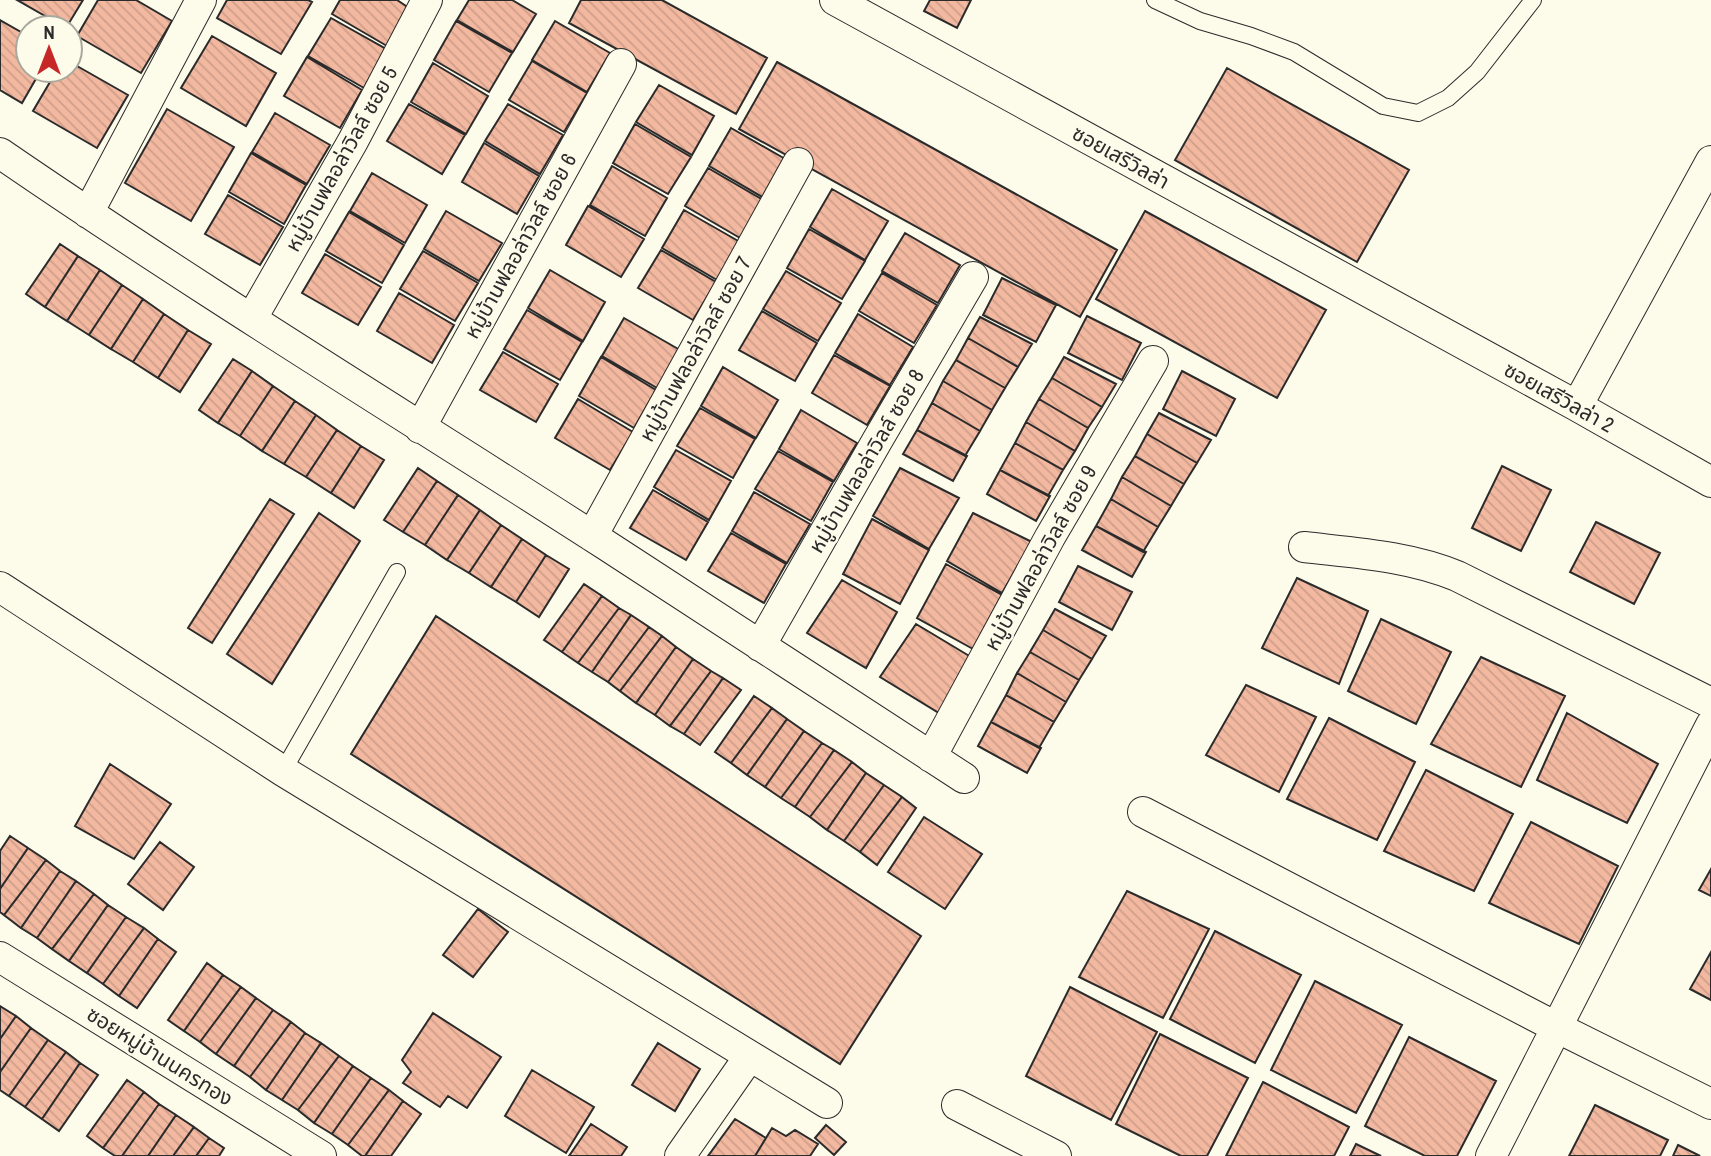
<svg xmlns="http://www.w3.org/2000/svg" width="1711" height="1156" font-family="'Archivo Narrow','Noto Sans Thai',sans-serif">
	<defs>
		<pattern id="building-back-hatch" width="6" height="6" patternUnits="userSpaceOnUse" patternTransform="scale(1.75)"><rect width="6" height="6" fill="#f2b8a0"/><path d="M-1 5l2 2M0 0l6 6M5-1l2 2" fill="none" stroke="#d09e8a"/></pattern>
	</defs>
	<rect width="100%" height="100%" fill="#fdfbea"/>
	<path fill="url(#building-back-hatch)" stroke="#2b2b2b" stroke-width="2" d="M17,0H83L66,28Z
		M98,0H136L172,21L141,73L77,36Z
		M227,0H308L312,2L281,54L217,18Z
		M340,0H397L409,8L387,46L332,14Z
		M469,0H512L536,14L513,52L457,20Z
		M581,0H662L767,58L736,114L569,23Z
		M930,0H971L957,28L924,11Z
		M331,18L386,49L364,88L308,56Z
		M0,20L28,36V70H41L22,103L0,90Z
		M456,21L512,53L489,92L434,60Z
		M555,21L610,53L587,92L532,60Z
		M212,36L276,73L246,126L181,88Z
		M307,57L362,90L340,128L284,96Z
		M532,61L587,93L564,132L509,100Z
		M70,62L128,95L97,148L33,111L57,70H70Z
		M777,62L1117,250L1080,317L739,129Z
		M433,63L488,96L466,134L411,102Z
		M1227,68L1409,170L1357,262L1175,160Z
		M659,85L714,116L692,155L636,122Z
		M409,104L465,135L442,174L387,141Z
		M508,104L563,135L540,174L485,141Z
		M167,109L234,147L191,221L125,183Z
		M275,113L330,145L307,184L252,152Z
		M635,124L691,157L668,194L613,163Z
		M731,128L787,160L764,198L709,166Z
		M484,143L539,176L517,214L462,182Z
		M251,153L306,185L284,224L229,192Z
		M612,166L667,198L645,236L590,205Z
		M708,168L763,200L740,238L685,206Z
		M372,173L427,205L405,243L350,211Z
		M832,189L888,221L865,260L810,227Z
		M228,195L283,227L260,265L205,234Z
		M588,206L644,239L621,277L566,245Z
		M684,210L740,242L717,280L662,248Z
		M446,211L502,243L479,281L424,249Z
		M1145,211L1326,310L1277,398L1096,299Z
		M349,212L404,245L382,283L326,251Z
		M809,229L865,261L842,299L787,268Z
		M905,233L960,265L938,303L882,271Z
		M60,244L78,256L45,307L26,294Z
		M661,250L716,282L693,320L638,288Z
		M423,251L478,283L455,321L400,289Z
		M325,254L381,287L358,325L302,293Z
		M78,256L100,270L67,321L45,307Z
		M100,270L122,285L89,335L67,321Z
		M550,270L605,302L583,341L528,308Z
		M786,271L841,303L818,341L763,309Z
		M882,273L937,305L914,343L859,311Z
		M1002,278L1056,305L1036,342L983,315Z
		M122,285L143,299L111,349L89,335Z
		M399,293L454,325L432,363L377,331Z
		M143,299L164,314L133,362L111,349Z
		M527,310L582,342L560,380L504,349Z
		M762,311L817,343L795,381L739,350Z
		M164,314L188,330L158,378L133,362Z
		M858,314L913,347L890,385L835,353Z
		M1087,316L1141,343L1122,380L1068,353Z
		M980,317L1032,344L1018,367L968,338Z
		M624,318L680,350L657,388L602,356Z
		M188,330L211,344L180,392L158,378Z
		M968,338L1018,367L1005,388L956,360Z
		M503,352L558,384L536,422L480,390Z
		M834,355L890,386L867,425L812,393Z
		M601,357L656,390L634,428L579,396Z
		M1064,357L1116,384L1102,407L1052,378Z
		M233,359L252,371L218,423L199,410Z
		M956,360L1005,388L992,410L943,381Z
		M723,367L778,400L756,438L701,406Z
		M252,371L273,386L240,436L218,423Z
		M1182,371L1235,399L1216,436L1163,409Z
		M1052,378L1102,407L1088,428L1039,399Z
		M943,381L992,410L980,431L932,403Z
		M273,386L295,401L262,451L240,436Z
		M578,399L633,432L610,470L555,438Z
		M1039,399L1088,428L1075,451L1026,422Z
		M295,401L316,415L284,464L262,451Z
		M932,403L980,431L965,456L917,430Z
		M700,408L755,439L733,478L677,446Z
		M801,410L857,443L834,481L779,449Z
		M1159,413L1211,440L1197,463L1147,434Z
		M316,415L337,430L306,477L284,464Z
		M1026,422L1075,451L1063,470L1015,443Z
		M337,430L361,446L331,493L306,477Z
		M917,430L967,456L953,481L903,454Z
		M1147,434L1197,463L1184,484L1135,456Z
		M1015,443L1063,470L1048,496L1000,470Z
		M361,446L384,460L354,508L331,493Z
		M676,450L731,481L709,520L654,487Z
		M778,451L833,482L811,521L755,489Z
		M1135,456L1184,484L1171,506L1122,477Z
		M1502,466L1551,490L1521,551L1472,528Z
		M418,468L437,481L403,532L384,520Z
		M900,468L959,498L929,549L873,516Z
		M1000,470L1050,496L1036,521L987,494Z
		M1122,477L1171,506L1158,527L1111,499Z
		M437,481L458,495L425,545L403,532Z
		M653,490L708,522L686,560L630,528Z
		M754,492L810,524L787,563L732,531Z
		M458,495L480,510L447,560L425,545Z
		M270,499L294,514L212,643L188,628Z
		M1111,499L1158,527L1143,552L1096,526Z
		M480,510L501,525L469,573L447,560Z
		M319,513L360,541L272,684L227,654Z
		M973,513L1032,542L1002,593L947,561Z
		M872,519L929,550L900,604L843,574Z
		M1596,522L1660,553L1634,604L1570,572Z
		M501,525L522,539L491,587L469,573Z
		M1096,526L1146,552L1132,577L1082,550Z
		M731,533L786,564L764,603L708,571Z
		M522,539L546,555L516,602L491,587Z
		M546,555L569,569L539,617L516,602Z
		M946,564L1002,595L973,649L917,618Z
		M1078,566L1132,592L1112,630L1059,602Z
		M1297,578L1368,611L1339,684L1262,648Z
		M842,580L897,612L866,668L807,633Z
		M584,584L602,596L562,652L544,640Z
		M602,596L619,608L578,663L562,652Z
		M619,608L631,615L592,672L578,663Z
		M1055,609L1106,636L1092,659L1043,630Z
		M631,615L649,627L608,682L592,672Z
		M436,616L921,936L840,1064L351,754Z
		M1381,619L1451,652L1416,724L1348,691Z
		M916,624L971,657L939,713L880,677Z
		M649,627L662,636L620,691L608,682Z
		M1043,630L1092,659L1079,680L1030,652Z
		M662,636L676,647L636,703L620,691Z
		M676,647L693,659L655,715L636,703Z
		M1030,652L1079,680L1066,702L1017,673Z
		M1481,657L1565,696L1521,787L1431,744Z
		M693,659L711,671L670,726L655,715Z
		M711,671L723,678L684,734L670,726Z
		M1017,673L1066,702L1054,722L1006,695Z
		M723,678L741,690L700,745L684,734Z
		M1246,685L1316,717L1279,792L1206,755Z
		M1006,695L1054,722L1039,748L991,722Z
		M754,696L772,708L731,763L715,752Z
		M772,708L787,719L747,775L731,763Z
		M1567,713L1658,764L1627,823L1537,780Z
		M1329,718L1415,762L1377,840L1287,799Z
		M787,719L804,731L765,787L747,775Z
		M991,722L1041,748L1027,773L978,746Z
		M804,731L822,743L781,798L765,787Z
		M822,743L834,750L795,807L781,798Z
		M834,750L852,762L810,817L795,807Z
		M852,762L866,773L827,830L810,817Z
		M110,764L171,804L134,859L75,826Z
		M1426,770L1513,814L1474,891L1384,851Z
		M866,773L884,785L844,841L827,830Z
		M884,785L902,797L860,852L844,841Z
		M902,797L916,808L877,865L860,852Z
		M924,817L982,854L945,909L888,872Z
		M1531,822L1618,866L1579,944L1489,903Z
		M10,836L28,848L0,889V851Z
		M160,842L194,867L163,910L128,884Z
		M28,848L46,860L4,915L0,912V889Z
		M46,860L60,871L21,928L4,915Z
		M1711,869V896L1699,890Z
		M60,871L76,881L37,938L21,928Z
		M76,881L94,894L52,949L37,938Z
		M1127,891L1209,929L1163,1018L1079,977Z
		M94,894L108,905L69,961L52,949Z
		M108,905L126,917L87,973L69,961Z
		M478,909L508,932L473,977L443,955Z
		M126,917L144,928L103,984L87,973Z
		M144,928L158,939L119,996L103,984Z
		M1215,931L1301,975L1255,1063L1170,1019Z
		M158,939L176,952L137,1008L119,996Z
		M1711,952V1000L1690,989Z
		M207,963L223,975L184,1031L168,1020Z
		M223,975L241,987L200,1042L184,1031Z
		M1315,981L1402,1025L1356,1113L1271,1070Z
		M241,987L256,998L216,1054L200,1042Z
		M1070,987L1157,1032L1111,1120L1026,1076Z
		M256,998L273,1010L234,1066L216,1054Z
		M0,1006L16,1016L0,1039Z
		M273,1010L291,1022L250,1077L234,1066Z
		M433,1013L501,1057L467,1108L448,1096L440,1107L403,1083L411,1072L402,1060Z
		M16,1016L31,1028L0,1072V1039Z
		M291,1022L305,1033L266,1090L250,1077Z
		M31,1028L48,1040L9,1096L0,1090V1072Z
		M305,1033L321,1043L282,1100L266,1090Z
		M1160,1034L1248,1078L1207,1156H1181L1116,1124Z
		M1409,1037L1496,1081L1457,1156H1425L1365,1126Z
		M48,1040L66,1052L25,1107L9,1096Z
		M321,1043L339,1056L298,1110L282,1100Z
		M658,1043L700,1069L675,1111L632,1085Z
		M66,1052L80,1063L42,1119L25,1107Z
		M339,1056L353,1066L314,1123L298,1110Z
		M80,1063L98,1075L59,1131L42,1119Z
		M353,1066L371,1078L332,1134L314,1123Z
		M532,1070L594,1107L566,1153L505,1116Z
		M371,1078L389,1090L348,1145L332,1134Z
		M127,1080L144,1092L103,1148L87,1136Z
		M1263,1082L1349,1127L1334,1156H1226Z
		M389,1090L403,1101L365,1156H362L348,1145Z
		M144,1092L159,1104L122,1156H115L103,1148Z
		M403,1101L421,1114L391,1156H365Z
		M159,1104L176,1115L148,1156H122Z
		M1595,1105L1668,1140L1660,1156H1569Z
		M176,1115L194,1127L173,1156H148Z
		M735,1119L766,1138L755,1156H708Z
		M591,1124L627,1147L621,1156H569Z
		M826,1125L846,1142L834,1155L815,1138Z
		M194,1127L209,1138L196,1156H173Z
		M772,1128L786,1136L795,1130L818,1144L810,1156H755Z
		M209,1138L224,1148L219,1156H196Z
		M1356,1144L1381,1156H1350Z
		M1678,1145L1700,1156H1673Z"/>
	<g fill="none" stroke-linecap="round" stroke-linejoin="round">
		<defs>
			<path id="lane" d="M1155,0L1200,21L1251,36L1294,52L1383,106L1418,113L1448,98L1477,72L1533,0
				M283,771L397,572"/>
			<path id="street" d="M835,0L1577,406L1711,482
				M0,153C198,289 404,415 606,545C726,622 844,701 964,778
				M88,213L201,0
				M252,318L353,141L427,0
				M1577,406L1711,161
				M420,428L621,64
				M592,536L798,163
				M1304,547C1356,553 1409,556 1457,576L1711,703
				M0,587L283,771L827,1103
				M760,646L877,441L973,277
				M931,757L1050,537L1153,361
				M1143,812L1556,1027L1711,1104
				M0,957L321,1156
				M957,1105L1056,1156
				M680,1156L749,1057
				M1491,1156L1711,725"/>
		</defs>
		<use href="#lane" stroke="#2b2b2b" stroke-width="18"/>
		<use href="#street" stroke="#2b2b2b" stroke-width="32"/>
		<use href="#lane" stroke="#fdfbea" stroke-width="16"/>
		<use href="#street" stroke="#fdfbea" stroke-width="30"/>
	</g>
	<g text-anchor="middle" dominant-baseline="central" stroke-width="5" stroke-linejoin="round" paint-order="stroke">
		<g font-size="21" fill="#2b2b2b" stroke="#fdfbea">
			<text transform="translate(1121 157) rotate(29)">ซอยเสรีวิลล่า</text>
			<text transform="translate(341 159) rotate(-61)">หมู่บ้านฟลอล่าวิลล์ ซอย 5</text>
			<text transform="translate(520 246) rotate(-61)">หมู่บ้านฟลอล่าวิลล์ ซอย 6</text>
			<text transform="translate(695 349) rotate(-61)">หมู่บ้านฟลอล่าวิลล์ ซอย 7</text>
			<text transform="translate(1559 397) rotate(29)">ซอยเสรีวิลล่า 2</text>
			<text transform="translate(866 461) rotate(-60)">หมู่บ้านฟลอล่าวิลล์ ซอย 8</text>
			<text transform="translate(1040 558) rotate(-61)">หมู่บ้านฟลอล่าวิลล์ ซอย 9</text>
			<text transform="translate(160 1056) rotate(32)">ซอยหมู่บ้านนครทอง</text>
		</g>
	</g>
	<g transform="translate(49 49)"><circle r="33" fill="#fdfbea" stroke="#a9a89e" stroke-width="2"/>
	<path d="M0-5L12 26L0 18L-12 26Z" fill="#c62828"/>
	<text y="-10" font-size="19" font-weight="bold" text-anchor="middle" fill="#2b2b2b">N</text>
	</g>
</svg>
